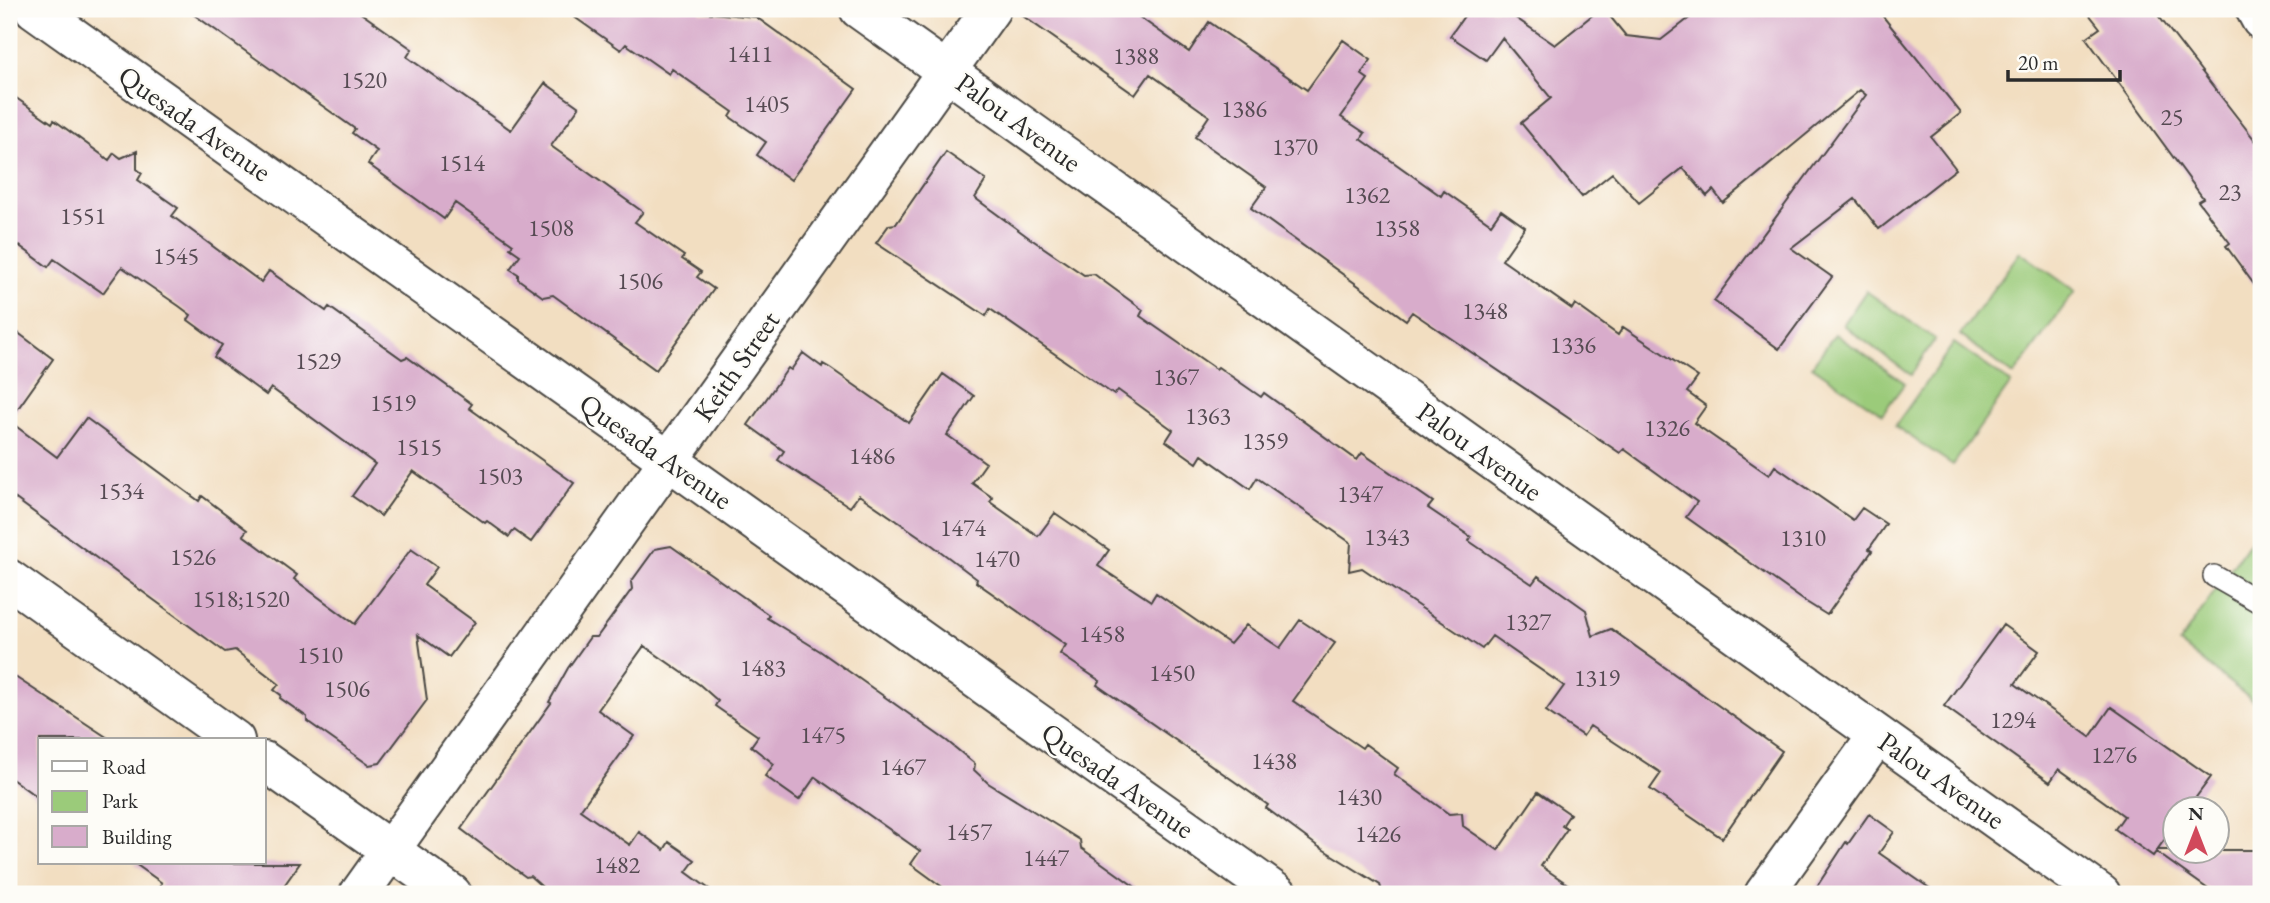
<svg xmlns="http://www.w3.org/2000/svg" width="2270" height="903" font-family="'EB Garamond',serif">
	<rect width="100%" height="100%" fill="#fdfcf7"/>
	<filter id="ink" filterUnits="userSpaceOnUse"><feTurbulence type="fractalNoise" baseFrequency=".0143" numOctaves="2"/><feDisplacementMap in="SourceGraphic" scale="14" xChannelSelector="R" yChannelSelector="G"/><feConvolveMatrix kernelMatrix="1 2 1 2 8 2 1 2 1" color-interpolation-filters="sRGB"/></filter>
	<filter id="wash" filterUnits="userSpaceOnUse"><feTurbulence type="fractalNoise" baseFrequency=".00686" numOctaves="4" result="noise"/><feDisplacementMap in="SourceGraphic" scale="28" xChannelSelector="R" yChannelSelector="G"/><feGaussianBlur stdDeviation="1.57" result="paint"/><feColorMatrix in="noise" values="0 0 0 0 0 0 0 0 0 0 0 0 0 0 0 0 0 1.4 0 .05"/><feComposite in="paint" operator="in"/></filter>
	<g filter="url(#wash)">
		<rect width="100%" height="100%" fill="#f2dec1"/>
		<path fill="#9bcb7a" stroke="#637b52" stroke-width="2" d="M2020,252L2075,291L2014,375L1960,335Z
			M1866,291L1935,339L1911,375L1843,325Z
			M1835,334L1905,383L1882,414L1812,366Z
			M1954,343L2011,383L1953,465L1895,426Z
			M2261,525V707L2179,643Z"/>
		<g id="blocks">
			<path fill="#d8accb" d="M186,9H355L412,49L407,57L511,130L545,83L579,107L551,146L643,212L635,222L684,256L682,259L701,272L697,277L714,289L656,370L553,295L543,297L518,279V274L510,269L520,255L510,248L513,244L455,203L444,219L368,164L377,151L352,133L355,129Z
				M563,9H701L699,12L756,17L856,89L791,180L757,155L766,142L730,117L733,112L672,69L669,74L626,44L621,50Z
				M1013,9H1128L1189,52L1209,22L1307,90L1343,40L1371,60L1361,74L1368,79L1341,117L1365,133L1361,139L1441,196L1444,191L1491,224L1501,210L1525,227L1502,260L1572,309L1575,304L1618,335L1623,327L1698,377L1687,392L1706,406L1694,423L1769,475L1775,466L1853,520L1862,508L1886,524L1869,549L1872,551L1827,615L1803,600L1686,517L1697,502L1624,449L1620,453L1412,312L1406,320L1251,208L1266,187L1195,137L1209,116L1150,74L1135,95Z
				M1469,9H1523L1516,18L1555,45L1600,9H1604L1626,36L1661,40L1701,9H1877L1961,113L1931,137L1956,169L1879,229L1855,199L1791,248L1832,277L1779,349L1714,301L1866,95L1860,90L1723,203L1713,190L1707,196L1683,168L1639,203L1612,173L1582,197L1521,123L1551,98L1502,38L1486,60L1450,36Z
				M2085,9H2153L2261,148V294L2226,246L2230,243L2198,201L2203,198L2086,38L2100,28Z
				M9,93L52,123L54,120L109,160L114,153L121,158L137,151V169L142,173L138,180L178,208L172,216L261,282L269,271L326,311L329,307L402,359L407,357L472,404L469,408L574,483L531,542L514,530L509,537L487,521L485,523L413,471L381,516L352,496L375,464L271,388L266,395L214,357L222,345L188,320L191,315L179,306L122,267L103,293L54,259L48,267L9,238Z
				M946,152L986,180L975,198L1028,237L1084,275L1094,274L1102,280L1143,310L1140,316L1216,369L1218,367L1261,397L1264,393L1357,460L1362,453L1433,502L1428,508L1471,537L1469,541L1532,584L1538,576L1586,610L1593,636L1611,629L1782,751L1722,838L1650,789L1661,773L1590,726L1583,736L1546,711L1564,686L1492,636L1482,649L1362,568L1349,571L1351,543L1257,478L1250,489L1202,455L1197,463L1166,441L1173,430L1118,390L1114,395L990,309L986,316L876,243L889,225L896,224Z
				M9,326L53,359L9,421Z
				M803,353L822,367L823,364L830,368L909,423L943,374L974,396L947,435L986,463L972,483L993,498L990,502L1038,536L1055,513L1109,550L1098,566L1151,601L1156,593L1230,644L1246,625L1280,648L1300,620L1335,643L1293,701L1362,748L1365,744L1398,768L1394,774L1449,814L1462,813L1463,826L1498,850L1538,792L1570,814L1562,826L1567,829L1541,866L1582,894H1383L1380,885L1316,845L1266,808L1268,805L1097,685L1100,681L1060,654L1066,645L976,582L977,579L932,545L859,495L850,507L778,460L784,451L748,425L788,368L791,370Z
				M86,418L199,501L202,496L247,530L243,535L297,575L294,579L355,624L411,549L437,567L424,585L475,622L449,657L418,635L427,700L380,763L369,765L307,721V717L280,698L281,695L274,690L279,684L235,650L225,652L9,494V421L57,457Z
				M671,546L769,615L767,618L820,651L947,741L975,764L974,770L988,783L1080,840L1081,848L1145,894H952L911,864L920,851L815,777L799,800L765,776L774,764L751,746L758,736L715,706L718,701L700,685L644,646L598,710L634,736L580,810L630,845L639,832L664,850L669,842L695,860L686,872L716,894H550L530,876L526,877L501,859L461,829L551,703L549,702L568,668L590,637H597L632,589L631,582L655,549Z
				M2003,625L2039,651L2015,684L2090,737L2111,707L2211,777L2188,808H2175V825L2157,850H2261V894H2215L2156,852L2153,856L2115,829L2124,816L2059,769L2050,782L1944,706Z
				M9,673L111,740H40V799L9,777Z
				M1869,814L1894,832L1879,853L1938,894H1812L1846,842L1848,844Z
				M134,863H300L278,894H154L162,883Z"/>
		</g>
	</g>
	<g filter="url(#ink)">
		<use href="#blocks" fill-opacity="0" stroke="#494642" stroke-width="2"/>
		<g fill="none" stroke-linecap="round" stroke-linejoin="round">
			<defs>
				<path id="lane" d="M2214,576L2261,603"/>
				<path id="street" d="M34,9L1278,894
					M859,9L2101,894
					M2255,9L2261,20
					M9,579L235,740
					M264,761L452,894
					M359,894L991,9
					M1764,894L1878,735"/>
			</defs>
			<use href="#lane" stroke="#494642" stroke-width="24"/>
			<use href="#street" stroke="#494642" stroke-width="42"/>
			<use href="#lane" stroke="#fff" stroke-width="21"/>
			<use href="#street" stroke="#fff" stroke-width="38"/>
		</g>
	</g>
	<g text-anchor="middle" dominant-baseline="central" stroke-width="5" stroke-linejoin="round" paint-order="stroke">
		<g font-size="24" fill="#564b53">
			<text x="750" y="53">1411</text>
			<text x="1136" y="55">1388</text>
			<text x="364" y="79">1520</text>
			<text x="767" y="103">1405</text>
			<text x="1244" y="108">1386</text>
			<text x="2172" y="116">25</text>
			<text x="1295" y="146">1370</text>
			<text x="462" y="162">1514</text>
			<text x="2230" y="191">23</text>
			<text x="1367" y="194">1362</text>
			<text x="83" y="215">1551</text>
			<text x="551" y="227">1508</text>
			<text x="1397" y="227">1358</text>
			<text x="176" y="255">1545</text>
			<text x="640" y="280">1506</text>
			<text x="1485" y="310">1348</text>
			<text x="1573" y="344">1336</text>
			<text x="318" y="360">1529</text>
			<text x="1176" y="376">1367</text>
			<text x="393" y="402">1519</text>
			<text x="1208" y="415">1363</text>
			<text x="1667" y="427">1326</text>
			<text x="1265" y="440">1359</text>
			<text x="419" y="446">1515</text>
			<text x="872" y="455">1486</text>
			<text x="500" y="475">1503</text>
			<text x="121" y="490">1534</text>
			<text x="1360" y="493">1347</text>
			<text x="963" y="527">1474</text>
			<text x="1387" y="536">1343</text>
			<text x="1803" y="537">1310</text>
			<text x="193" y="556">1526</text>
			<text x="997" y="558">1470</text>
			<text x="241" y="598">1518;1520</text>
			<text x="1528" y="621">1327</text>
			<text x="1102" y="633">1458</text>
			<text x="320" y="654">1510</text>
			<text x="763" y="667">1483</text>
			<text x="1172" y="672">1450</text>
			<text x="1597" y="677">1319</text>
			<text x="347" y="688">1506</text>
			<text x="2013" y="719">1294</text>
			<text x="823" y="734">1475</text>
			<text x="2114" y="754">1276</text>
			<text x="1274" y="760">1438</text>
			<text x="903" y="766">1467</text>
			<text x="1359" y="796">1430</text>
			<text x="969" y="831">1457</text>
			<text x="1378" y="833">1426</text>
			<text x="1046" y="857">1447</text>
			<text x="617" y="864">1482</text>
		</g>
		<g font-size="28" fill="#2b2b2b" stroke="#fdfcf7">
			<text transform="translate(1019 122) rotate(36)">Palou Avenue</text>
			<text transform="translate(195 123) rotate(35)">Quesada Avenue</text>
			<text transform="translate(736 366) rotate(-55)">Keith Street</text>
			<text transform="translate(656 451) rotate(35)">Quesada Avenue</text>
			<text transform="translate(1480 451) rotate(36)">Palou Avenue</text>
			<text transform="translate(1118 780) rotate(35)">Quesada Avenue</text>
			<text transform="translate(1942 780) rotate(35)">Palou Avenue</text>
		</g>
	</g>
	<rect width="2270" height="903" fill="none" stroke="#fdfcf7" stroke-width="35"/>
	<rect x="38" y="738" width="228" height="126" fill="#fdfcf7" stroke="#a9a8a5" stroke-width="2"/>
	<rect x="52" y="761" width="35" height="10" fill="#ffffff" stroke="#a9a8a5" stroke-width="2"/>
	<text x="102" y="774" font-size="21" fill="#2b2b2b">Road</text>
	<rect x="52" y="791" width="35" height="21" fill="#9bcb7a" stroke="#a9a8a5" stroke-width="2"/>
	<text x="102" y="808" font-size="21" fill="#2b2b2b">Park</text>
	<rect x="52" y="826" width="35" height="21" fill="#d8accb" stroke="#a9a8a5" stroke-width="2"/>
	<text x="102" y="844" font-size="21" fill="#2b2b2b">Building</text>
	<g transform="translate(2196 830)"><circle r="33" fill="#fdfcf7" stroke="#a9a8a5" stroke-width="2"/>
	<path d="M0-5L12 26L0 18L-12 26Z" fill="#d1495b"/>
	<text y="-10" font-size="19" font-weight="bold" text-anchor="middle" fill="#2b2b2b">N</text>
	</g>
	<path d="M2008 70v10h112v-10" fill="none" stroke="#2b2b2b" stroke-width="3.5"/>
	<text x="2018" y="70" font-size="21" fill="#2b2b2b" stroke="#fdfcf7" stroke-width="5" paint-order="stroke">20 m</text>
</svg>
